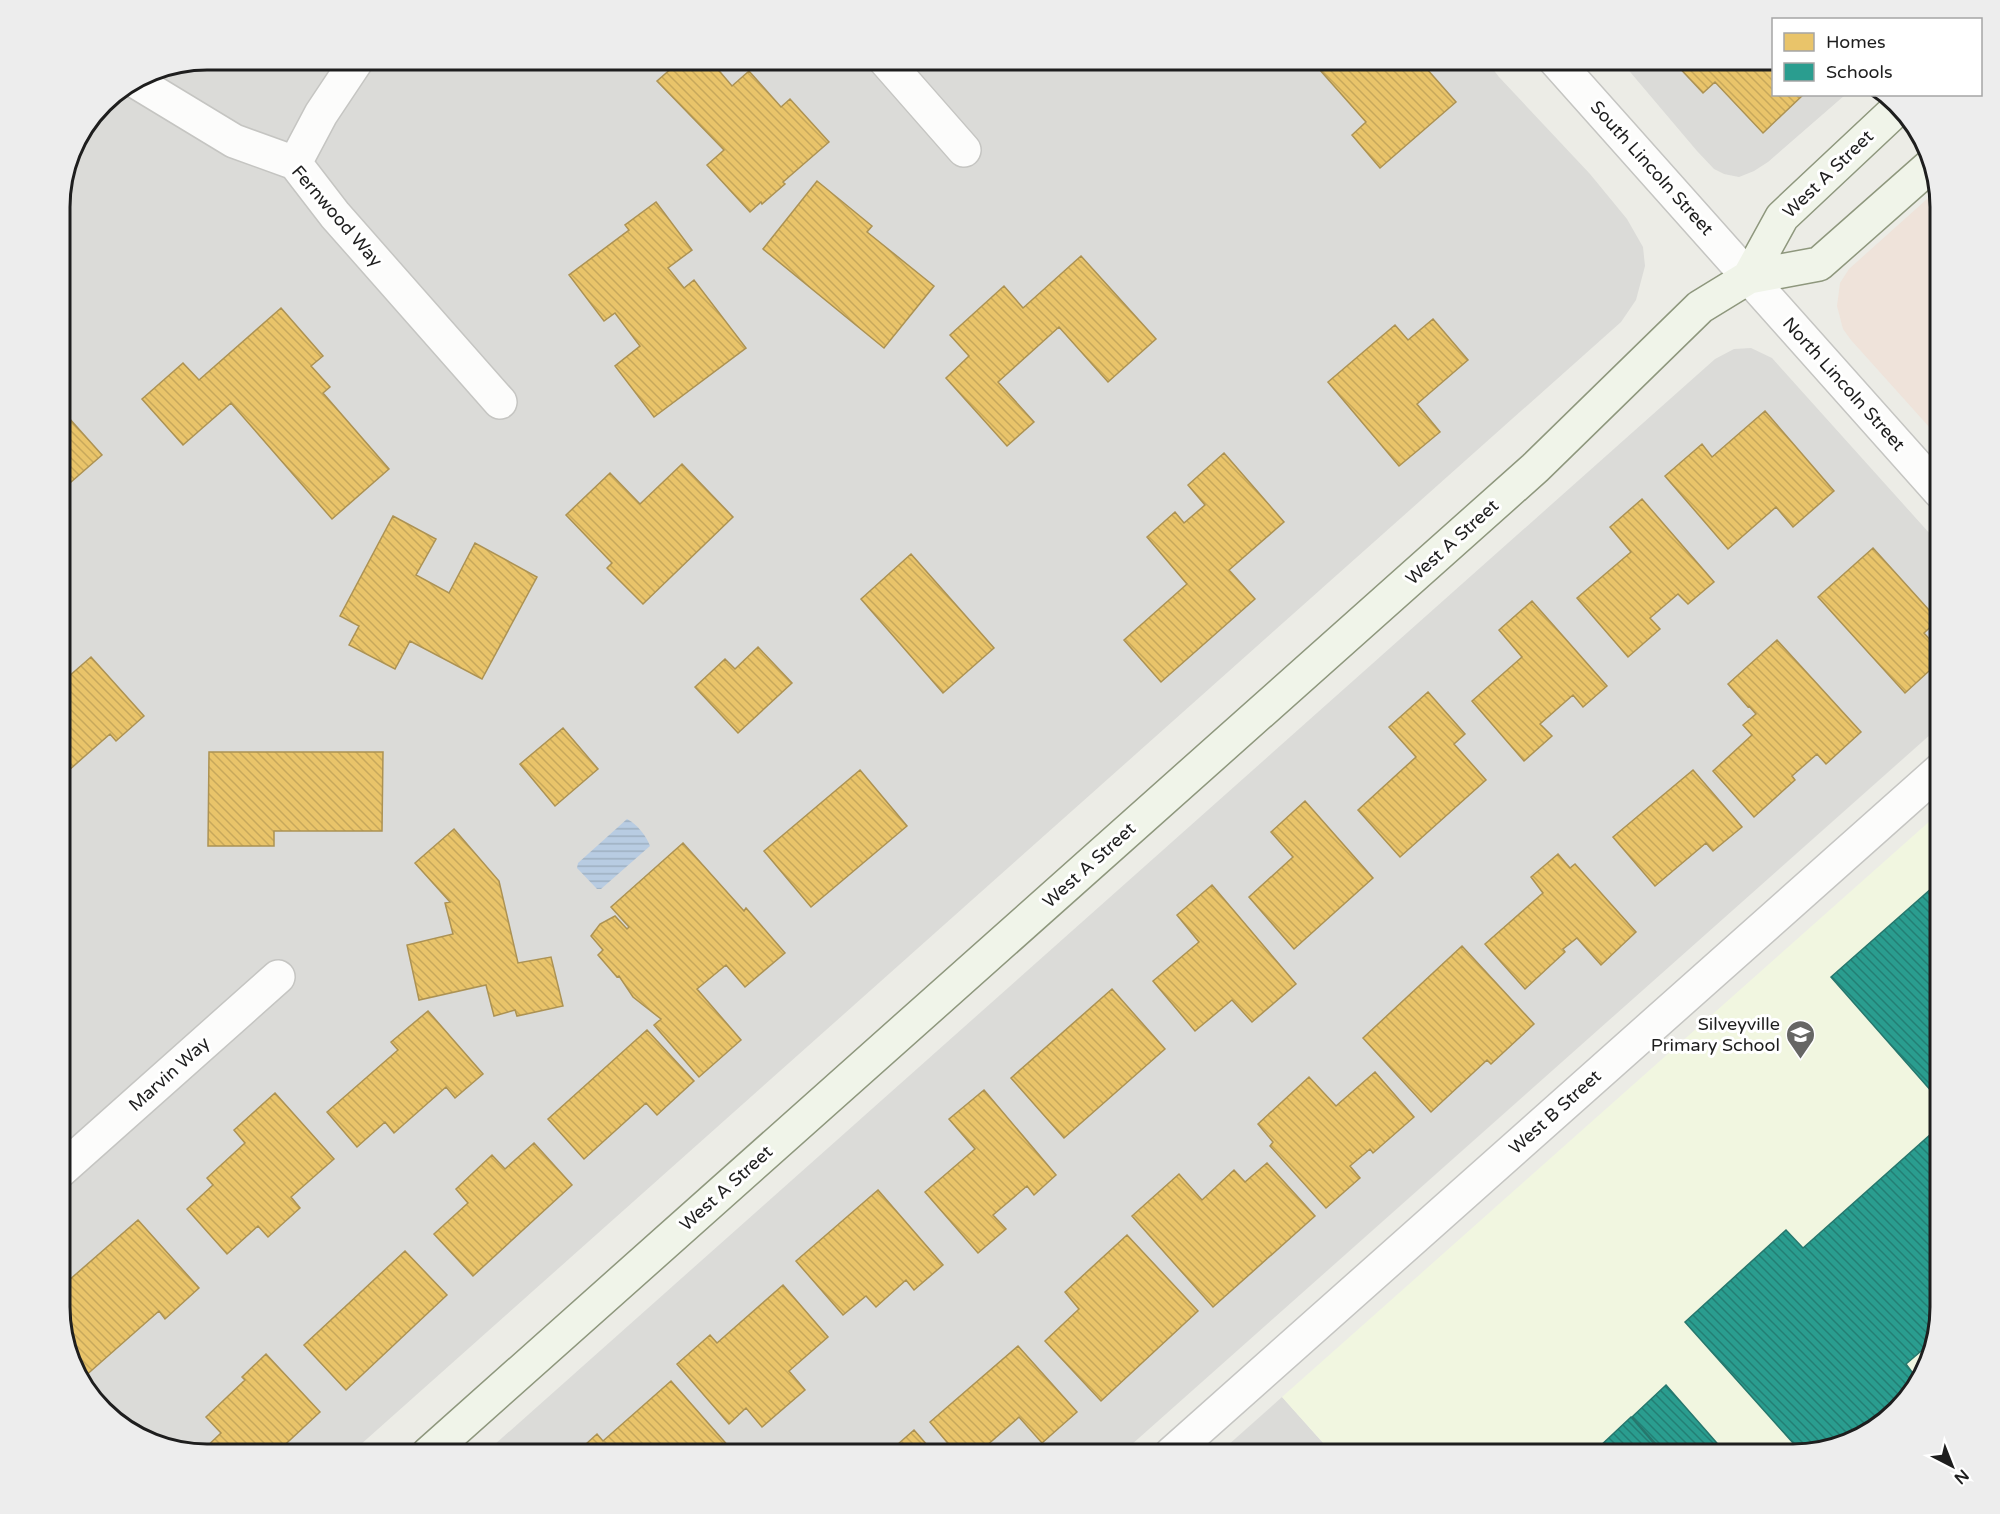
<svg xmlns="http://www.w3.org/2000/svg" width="2000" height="1514" font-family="'Varela Round',sans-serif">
	<defs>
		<pattern id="water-rules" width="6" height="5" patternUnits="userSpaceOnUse" patternTransform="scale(1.5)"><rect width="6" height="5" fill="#b8cce2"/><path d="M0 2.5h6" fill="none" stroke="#9eafc1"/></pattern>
		<pattern id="homes-back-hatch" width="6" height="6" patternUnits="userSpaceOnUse" patternTransform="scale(1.5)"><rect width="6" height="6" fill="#e9c46a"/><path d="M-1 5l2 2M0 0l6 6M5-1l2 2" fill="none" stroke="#c7a85b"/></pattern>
		<pattern id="schools-back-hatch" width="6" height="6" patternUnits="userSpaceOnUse" patternTransform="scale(1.5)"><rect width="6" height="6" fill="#2a9d8f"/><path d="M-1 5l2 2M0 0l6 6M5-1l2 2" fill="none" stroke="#237f74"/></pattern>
	</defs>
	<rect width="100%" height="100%" fill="#ecece6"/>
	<path fill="#dbdbd8" d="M208,60H1486L1499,77L1590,174L1627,219L1643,247L1645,266L1636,300L1621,322L350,1454H207L160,1446L118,1423L75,1372L60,1316V198L75,143L110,97L152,71Z
		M1620,60H1773L1774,94L1845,95L1768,162L1754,171L1739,177L1724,174L1714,169L1697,151Z
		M1751,348L1772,358L1940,545V726L1121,1454H484L1715,359L1734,349Z
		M1282,1397L1333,1454H1218Z"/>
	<path fill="#efe3da" d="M1936,191L1940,207V439L1851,340L1843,329L1837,306L1840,283L1849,269Z"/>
	<path fill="#f1f6e0" d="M1940,812V1307L1932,1354L1909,1396L1857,1439L1792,1454H1333L1282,1397Z"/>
	<path fill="url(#water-rules)" d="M627,819C637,824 647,837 650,846L601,889H597L577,868L578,863Z"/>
	<path fill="url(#homes-back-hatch)" stroke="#ac9253" stroke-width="1.5" d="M681,60H710L732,86L749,71L781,107L790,99L829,142L783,182L785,184L762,204L761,202L750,212L707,165L724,150L657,81Z
		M1311,60H1419L1456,102L1380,168L1352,135L1366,122Z
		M1672,60H1774V94H1804L1763,133L1715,82L1703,93Z
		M817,181L872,226L867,232L934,286L884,348L763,249Z
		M656,202L692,250L668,268L684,288L694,280L746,348L654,417L615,366L640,346L615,313L604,321L569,275L629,230L625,225Z
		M1081,256L1156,339L1108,382L1059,327L998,382L1034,422L1007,446L946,378L969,356L950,335L1004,286L1023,308Z
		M281,308L323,356L311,366L330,387L323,393L389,469L332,519L231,403L183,445L142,399L183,363L199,380Z
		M1433,319L1468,360L1417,404L1440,432L1399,466L1328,382L1395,325L1408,340Z
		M60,408L102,455L63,489L60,486Z
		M1765,411L1834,491L1793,527L1776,507L1728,549L1665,476L1702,444L1712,457Z
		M1224,453L1284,522L1229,570L1255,599L1161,682L1124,640L1187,584L1147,537L1175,512L1184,523L1205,505L1188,485Z
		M682,464L733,517L643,604L607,568L612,563L566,515L610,473L640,504Z
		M1642,499L1714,582L1688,604L1678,594L1650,618L1660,629L1628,657L1577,598L1631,552L1610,527Z
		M393,516L436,539L416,575L449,593L475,543L537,577L482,679L410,641L395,669L349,645L359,626L340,616Z
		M1873,548L1938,620L1924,633L1940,651V661L1905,693L1818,597Z
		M911,554L994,648L943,693L861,599Z
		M1532,601L1607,686L1583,707L1573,695L1540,724L1552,736L1524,761L1472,701L1522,657L1499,630Z
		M1777,640L1861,732L1826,764L1817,754L1792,776L1795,780L1754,817L1713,771L1752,735L1743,725L1756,714L1749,706L1748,707L1728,684Z
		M758,647L792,683L738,733L695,687L725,659L735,669Z
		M91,657L144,716L116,741L110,734L60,778V684Z
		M1428,692L1465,734L1454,744L1486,780L1400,857L1358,810L1416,757L1389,727Z
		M563,728L598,769L555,806L520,764Z
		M209,752H383L382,831H274V846H208Z
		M860,770L907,826L811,907L764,851Z
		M1693,770L1742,827L1713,851L1706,843L1655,886L1613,837Z
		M1305,801L1373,878L1294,949L1249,897L1293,857L1271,832Z
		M454,829L499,881L518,963L551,957L563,1006L517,1016L515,1010L494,1016L486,985L419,1000L407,945L453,934L445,903L450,902L415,863Z
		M683,843L744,911L746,908L785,953L745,987L726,965L697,989L741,1040L699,1077L654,1025L661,1019L633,997L619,976L617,977L598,955L603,950L591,936L600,924L615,916L627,929L629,927L611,907Z
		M1558,854L1570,868L1575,864L1636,932L1601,965L1577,938L1563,949L1565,952L1525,989L1485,944L1543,893L1531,877Z
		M1212,885L1296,984L1252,1022L1232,1000L1195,1031L1153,981L1199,942L1177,915Z
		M1462,946L1534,1024L1491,1064L1487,1060L1431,1112L1363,1038Z
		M1112,989L1165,1049L1064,1138L1011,1078Z
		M428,1011L483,1074L455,1098L446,1087L394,1133L385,1122L357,1147L327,1112L398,1050L391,1042Z
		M647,1030L694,1081L657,1115L646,1103L584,1159L548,1119Z
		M1375,1072L1414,1117L1373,1153L1370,1149L1350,1166L1360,1178L1326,1208L1270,1146L1273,1142L1258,1124L1309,1077L1336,1106Z
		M984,1090L1056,1175L1034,1195L1027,1186L993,1215L1006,1229L978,1253L925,1192L975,1149L949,1119Z
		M275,1093L334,1159L291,1197L300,1208L268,1237L258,1226L227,1254L187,1209L213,1185L207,1178L245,1143L234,1130Z
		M534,1143L572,1185L473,1276L434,1234L468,1203L456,1189L492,1155L505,1169Z
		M1267,1163L1315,1216L1213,1307L1132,1216L1179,1174L1202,1200L1234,1170L1245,1182Z
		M878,1190L943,1265L914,1290L906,1280L876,1307L866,1296L843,1315L796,1261Z
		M138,1220L199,1288L165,1319L159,1311L83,1378L74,1367L60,1316V1288Z
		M1127,1235L1198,1311L1101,1401L1045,1341L1079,1309L1065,1292Z
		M405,1251L447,1295L346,1390L304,1345Z
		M783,1285L828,1337L789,1371L805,1390L762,1427L746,1408L729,1424L677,1364L710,1335L717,1343Z
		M1018,1346L1077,1412L1042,1443L1019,1417L977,1454H957L930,1422Z
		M266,1354L320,1412L275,1454L200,1453L221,1433L206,1417L245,1380L242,1377Z
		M671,1381L730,1448L723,1454H575L597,1434L603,1441Z
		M914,1430L935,1454H891L889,1452Z"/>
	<path fill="url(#schools-back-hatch)" stroke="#26776d" stroke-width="1.5" d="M1940,881V1101L1831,977Z
		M1940,1126V1307L1935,1339L1906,1364L1918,1380L1916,1384L1854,1440L1801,1452L1685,1322L1786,1230L1803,1248Z
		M1666,1385L1723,1450L1719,1454H1665L1632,1417Z
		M1631,1417L1663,1454H1602L1597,1449Z"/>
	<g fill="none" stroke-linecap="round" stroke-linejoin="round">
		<defs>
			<path id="minor" d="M885,60L964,150
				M1555,60L1940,492
				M135,81L234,141L295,163L335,215L500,402
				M295,163L321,114L357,60
				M60,1171L278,977
				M1171,1454L1940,770"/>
			<path id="secondary" d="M1749,277L1782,217L1897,109
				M428,1454L1535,468L1700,307L1749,277L1819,264L1930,166"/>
		</defs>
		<use href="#minor" stroke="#c5c5c2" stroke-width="36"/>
		<use href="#secondary" stroke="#8e977d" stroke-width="36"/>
		<use href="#minor" stroke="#fcfcfb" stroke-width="33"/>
		<use href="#secondary" stroke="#f0f4e9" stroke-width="33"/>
	</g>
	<defs>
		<symbol id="school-pin" viewBox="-11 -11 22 30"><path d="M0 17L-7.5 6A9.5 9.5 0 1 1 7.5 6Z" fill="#666664" stroke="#fff"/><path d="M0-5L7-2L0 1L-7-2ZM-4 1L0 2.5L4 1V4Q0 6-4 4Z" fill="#fff"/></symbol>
	</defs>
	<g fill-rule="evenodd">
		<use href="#school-pin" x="1784" y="1018" width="33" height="45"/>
	</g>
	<g text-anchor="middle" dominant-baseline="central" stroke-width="6" stroke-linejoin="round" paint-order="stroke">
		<g font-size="18" fill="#1e1e1e" stroke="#fff">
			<text transform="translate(1652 168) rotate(48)">South Lincoln Street</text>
			<text transform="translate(1828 174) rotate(-44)">West A Street</text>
			<text transform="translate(337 216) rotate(49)">Fernwood Way</text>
			<text transform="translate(1844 384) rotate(48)">North Lincoln Street</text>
			<text transform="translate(1452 542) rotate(-42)">West A Street</text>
			<text transform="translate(1089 865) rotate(-42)">West A Street</text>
			<text transform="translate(169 1074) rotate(-42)">Marvin Way</text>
			<text transform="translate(1555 1112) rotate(-42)">West B Street</text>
			<text transform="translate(726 1188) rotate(-42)">West A Street</text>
		</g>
		<g font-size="18" fill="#1e1e1e" stroke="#fff" text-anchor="end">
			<text x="1780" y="1024">Silveyville<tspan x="1780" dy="21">Primary School</tspan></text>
		</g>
	</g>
	<path d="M0 0H2000V1514H0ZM207 70H1793A137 137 0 0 1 1930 207V1307A137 137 0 0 1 1793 1444H207A137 137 0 0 1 70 1307V207A137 137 0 0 1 207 70Z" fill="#ededed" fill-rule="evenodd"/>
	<path fill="none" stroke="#1e1e1e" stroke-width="3" d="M207 70H1793A137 137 0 0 1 1930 207V1307A137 137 0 0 1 1793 1444H207A137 137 0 0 1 70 1307V207A137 137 0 0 1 207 70Z"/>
	<rect x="1772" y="18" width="210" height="78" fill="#ffffff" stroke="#a5a5a5" stroke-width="1.5"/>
	<rect x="1784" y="33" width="30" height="18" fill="#e9c46a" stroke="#a5a5a5" stroke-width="1.5"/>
	<text x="1826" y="48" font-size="18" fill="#1e1e1e">Homes</text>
	<rect x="1784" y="63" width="30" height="18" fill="#2a9d8f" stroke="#a5a5a5" stroke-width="1.5"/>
	<text x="1826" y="78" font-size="18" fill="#1e1e1e">Schools</text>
	<g transform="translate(1952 1466) rotate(138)" stroke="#ffffff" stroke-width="4.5" paint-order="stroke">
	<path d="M0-4.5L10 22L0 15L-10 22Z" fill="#1e1e1e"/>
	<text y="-9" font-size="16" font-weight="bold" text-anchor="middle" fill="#1e1e1e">N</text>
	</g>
</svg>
